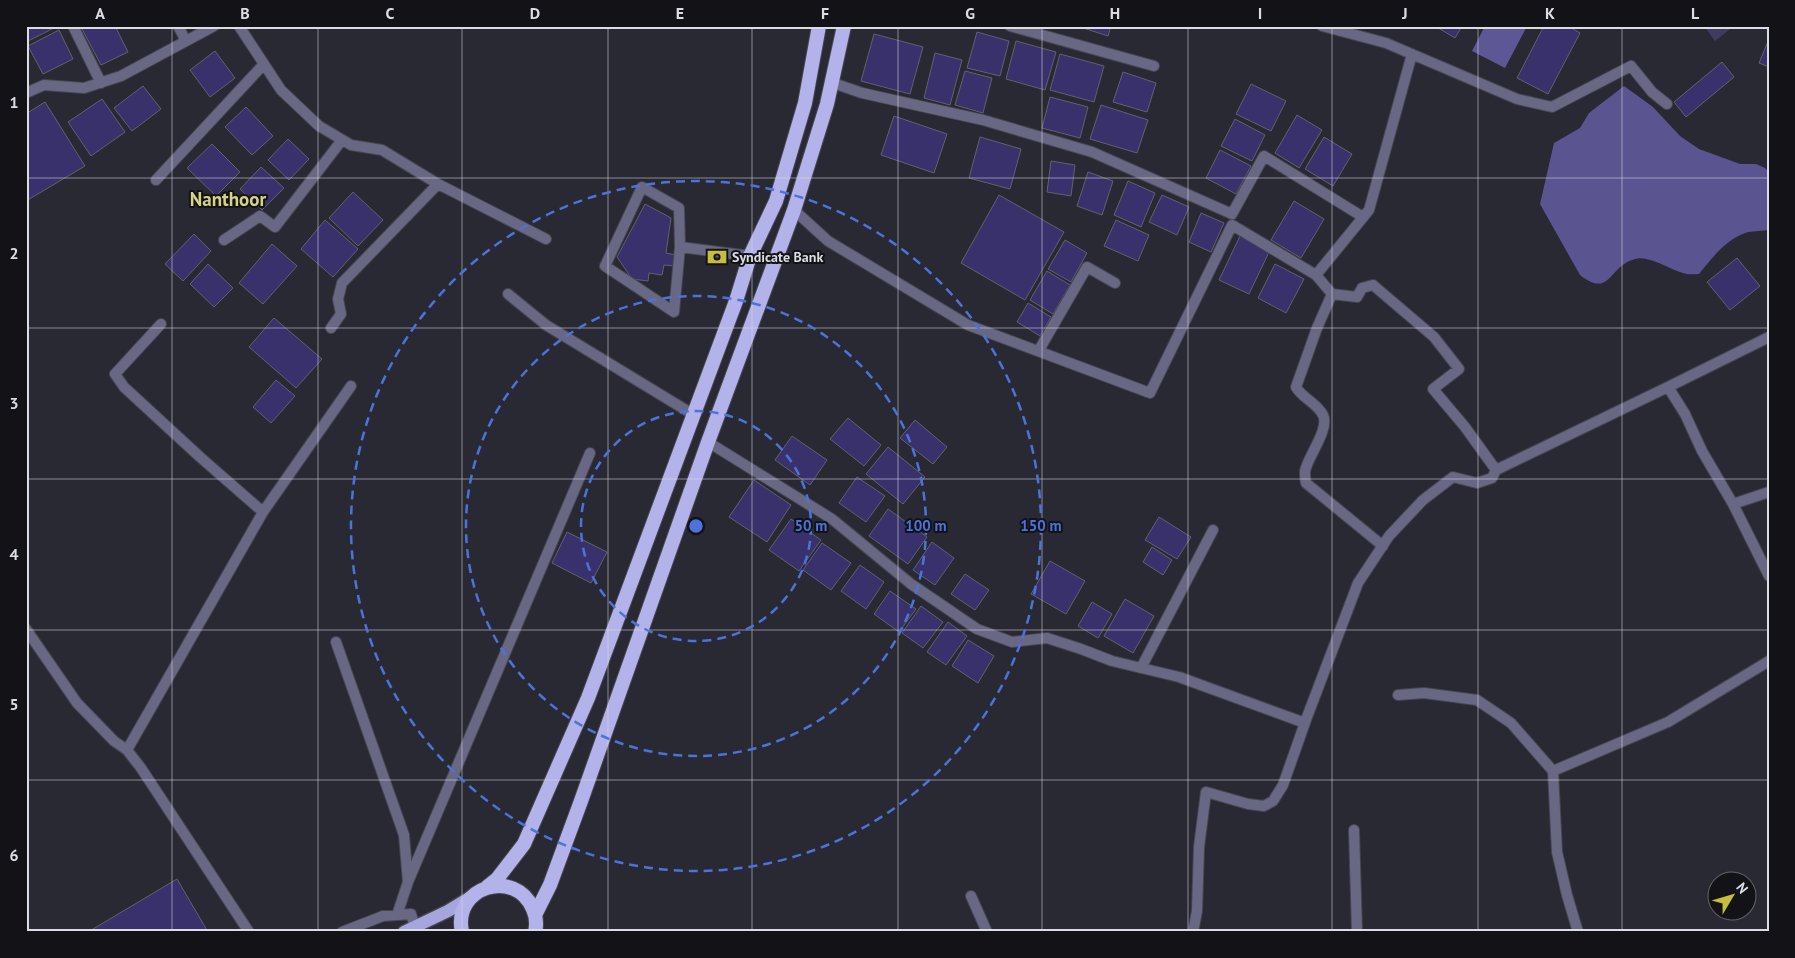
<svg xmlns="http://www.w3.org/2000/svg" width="1795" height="958" font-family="'PT Sans',sans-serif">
	<rect width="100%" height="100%" fill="#292934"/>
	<path fill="#3f3c5f" d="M1704,26H1734L1715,41Z"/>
	<path fill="#5a5491" d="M1624,86L1653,107L1680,136L1699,149L1740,164H1756L1765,168L1769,172V230C1762,231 1755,231 1748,232C1727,238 1712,258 1699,274C1694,274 1688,275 1683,273C1670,270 1649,255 1635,259C1608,266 1611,299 1580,275L1540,204L1554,143L1580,128L1589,113Z"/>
	<path fill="#5d5895" d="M1485,26H1527L1505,68L1472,51Z"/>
	<path fill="#39316b" stroke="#61616e" d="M26,26H51L52,29L26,42Z
		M83,26H115L128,52L101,65L81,27Z
		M1077,26H1111L1108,36Z
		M1435,26H1462L1455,38Z
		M1544,26H1568L1580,33L1548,94L1517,78Z
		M59,30L73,59L43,74L28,46Z
		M977,32L1009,41L1000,76L967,68Z
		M874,34L923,47L910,94L861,81Z
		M1769,39V67L1759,63Z
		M1016,41L1056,52L1045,90L1006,79Z
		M215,51L235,78L210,97L190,70Z
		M935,53L962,60L950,105L924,98Z
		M1060,54L1104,66L1094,102L1050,90Z
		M1722,62L1734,77L1686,117L1674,102Z
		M965,71L992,78L983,113L955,105Z
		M1123,72L1156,83L1147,112L1113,102Z
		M1251,84L1286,101L1271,131L1236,114Z
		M143,86L161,109L132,131L114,108Z
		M1050,97L1088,107L1080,138L1042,128Z
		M102,99L125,132L91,156L68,122Z
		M45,102L85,166L26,201V114Z
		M1101,105L1148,120L1137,153L1090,139Z
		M246,107L273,136L252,155L225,127Z
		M1297,115L1322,130L1299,168L1275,153Z
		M894,116L947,134L934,173L881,155Z
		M1235,119L1265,135L1252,161L1221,146Z
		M980,137L1021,149L1010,189L969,178Z
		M1324,137L1352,154L1333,186L1305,169Z
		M288,139L309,159L289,180L268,160Z
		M212,144L240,172L216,196L187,168Z
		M1220,150L1251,166L1236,194L1206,178Z
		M1051,161L1075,165L1071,196L1047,192Z
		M261,167L284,188L262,210L240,189Z
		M1088,172L1113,181L1102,215L1077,206Z
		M1128,181L1155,193L1141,227L1114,215Z
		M353,192L383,220L358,246L329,218Z
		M999,195L1064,232L1025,300L961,263Z
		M1162,195L1189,207L1177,235L1149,222Z
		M1294,201L1324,219L1301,258L1271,240Z
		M645,204L671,218L666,253L676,255L675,266L664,265L662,275L649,273L648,281L632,279L617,257Z
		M1201,213L1224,223L1211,252L1189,242Z
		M325,220L358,249L333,277L301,249Z
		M1116,220L1149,235L1138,261L1104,246Z
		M194,234L211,251L183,281L165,264Z
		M1240,236L1270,250L1249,294L1219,280Z
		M1065,240L1087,253L1071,282L1048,269Z
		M272,244L297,266L263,304L239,283Z
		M1737,258L1760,286L1730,310L1707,282Z
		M208,264L233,288L214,307L190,284Z
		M1275,264L1304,279L1286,313L1258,298Z
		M1047,271L1070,285L1053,314L1030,300Z
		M1028,303L1051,317L1040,336L1017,322Z
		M274,318L322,359L296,388L249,347Z
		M276,380L295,396L271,423L253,407Z
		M848,418L881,445L864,466L830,439Z
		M915,420L947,447L933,464L900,438Z
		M792,436L827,460L810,485L775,460Z
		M888,447L925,477L903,504L866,474Z
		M857,477L885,496L866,522L839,503Z
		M754,480L791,505L767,542L729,517Z
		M888,509L927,537L908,564L869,536Z
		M1159,517L1191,537L1177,559L1145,540Z
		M791,519L821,540L799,571L769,550Z
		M567,532L607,552L591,583L552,563Z
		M932,542L954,558L935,585L913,570Z
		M822,543L851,563L831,590L803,570Z
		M1152,547L1172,560L1163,575L1143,562Z
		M1050,561L1085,581L1066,614L1031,594Z
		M860,565L884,582L866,609L841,591Z
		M965,574L989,590L975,610L951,594Z
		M890,591L916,609L899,632L874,614Z
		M1125,599L1154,616L1133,653L1104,636Z
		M1092,602L1112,614L1098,638L1078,626Z
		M921,606L943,622L923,648L902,633Z
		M948,622L967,636L946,665L927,652Z
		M968,640L994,656L978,683L952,666Z
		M177,879L208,932H88Z"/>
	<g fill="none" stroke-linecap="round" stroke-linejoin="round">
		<defs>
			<path id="minor" d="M73,26L101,83
				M178,26L186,41
				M239,26L281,90L319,126L351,145L382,150L438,184L546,239
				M1010,26L1154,66
				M1322,26L1386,43L1517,99L1552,107L1631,66L1652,92L1667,104
				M833,83L862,93L983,120L1092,152L1232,214L1264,156L1363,217
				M26,93L44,85L84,88L121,76L214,26
				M156,180L264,64
				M642,187L679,208L680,247L674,312L605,266Z
				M794,210L828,241L968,325L1150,393L1232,225L1316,275L1332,294L1357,297L1362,288L1373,285L1434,337L1459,369L1433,389L1465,427L1496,470L1492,478L1477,483L1453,477L1423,500L1389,536L1358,583L1307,717L1283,785L1273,801L1264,806L1248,804L1206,792L1199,847L1197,911L1193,932
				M224,240L260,216L275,227L342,140
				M680,247L750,256
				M1316,275L1369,210L1412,54
				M508,294L546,325L694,415
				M1332,294L1317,328L1296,387C1302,398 1317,403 1323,415C1330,429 1308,456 1305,471C1305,474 1305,479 1306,483L1383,546
				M161,324L115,374L124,387L200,457L263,512
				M331,328L341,314L338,299L342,283L438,184
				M1769,337L1668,387L1685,414L1702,451L1733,504L1769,576
				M1039,350L1087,267L1115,283
				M708,442L832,519L911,584L977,629L1012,642L1047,638L1081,649L1112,661L1179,677L1305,723
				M1496,470L1668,387
				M1733,504L1769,492
				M26,629L77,703L114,741L127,750L141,768L249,932
				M336,642L404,835L408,882L397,915
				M1141,668L1213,530
				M1398,695L1424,693L1477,700L1511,723L1553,771L1557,852L1567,895L1578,932
				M127,750L263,512L351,386
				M1553,771L1668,722L1769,661
				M1354,830L1357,932
				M408,882L590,453
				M971,896L987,932
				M342,932L383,916L411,914L415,927"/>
			<path id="primary" d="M404,932L448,911L471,897"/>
			<path id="trunk" d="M487,887L497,879L524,844L588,698L736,301L750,256L776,201L805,103L819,26
				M535,915L550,885L581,801L708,442L794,210L827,104L844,26
				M462,932C452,887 515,867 533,909C536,916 537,924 535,932"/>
		</defs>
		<use href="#minor" stroke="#464650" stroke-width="12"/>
		<use href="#primary" stroke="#464650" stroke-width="15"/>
		<use href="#trunk" stroke="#464650" stroke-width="16"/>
		<use href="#minor" stroke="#696884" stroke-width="10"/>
		<use href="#primary" stroke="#a7a5de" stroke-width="12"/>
		<use href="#trunk" stroke="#b4b2ea" stroke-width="14"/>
	</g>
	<path fill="none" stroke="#dcdce4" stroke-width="1" stroke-opacity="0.55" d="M172,26V932M318,26V932M462,26V932M608,26V932M752,26V932M898,26V932M1042,26V932M1188,26V932M1332,26V932M1478,26V932M1622,26V932M26,178H1769M26,328H1769M26,479H1769M26,630H1769M26,780H1769"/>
	<g fill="none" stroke="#4d72db" stroke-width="2.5" stroke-dasharray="9 6">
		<circle cx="696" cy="526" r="115"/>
		<circle cx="696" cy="526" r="230"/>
		<circle cx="696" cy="526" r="345"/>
	</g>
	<defs>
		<symbol id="bank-bare" viewBox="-9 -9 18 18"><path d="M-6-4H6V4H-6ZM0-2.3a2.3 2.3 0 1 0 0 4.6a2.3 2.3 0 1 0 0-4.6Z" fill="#c4bd3e" stroke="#121217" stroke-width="2.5" paint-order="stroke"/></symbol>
	</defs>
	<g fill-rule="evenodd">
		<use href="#bank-bare" x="703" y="243" width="28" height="28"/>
	</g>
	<g text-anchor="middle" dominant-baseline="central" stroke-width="4" stroke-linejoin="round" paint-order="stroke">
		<g font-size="14" font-weight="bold" fill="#dcdce4" stroke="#121217" text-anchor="start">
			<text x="732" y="257">Syndicate Bank</text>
		</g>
		<g font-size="19" font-weight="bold" fill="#d6d384" stroke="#121217">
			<text x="228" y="199">Nanthoor</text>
		</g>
	</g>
	<circle cx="696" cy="526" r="8" fill="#4d72db" stroke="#121217" stroke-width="2.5"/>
	<g font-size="15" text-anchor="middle" font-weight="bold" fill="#4d72db" stroke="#121217" stroke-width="4" stroke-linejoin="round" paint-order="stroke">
		<text x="811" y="531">50 m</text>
		<text x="926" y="531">100 m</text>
		<text x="1041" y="531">150 m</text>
	</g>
	<rect width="1795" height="958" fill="none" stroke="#121217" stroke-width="55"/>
	<g transform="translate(1732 896) rotate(52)"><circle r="24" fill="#121217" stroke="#636369"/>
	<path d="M0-4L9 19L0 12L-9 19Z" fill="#c4bd3e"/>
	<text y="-8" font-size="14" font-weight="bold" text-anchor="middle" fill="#dcdce4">N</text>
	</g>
	<rect x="28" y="28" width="1740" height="902" fill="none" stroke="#dcdce4" stroke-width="2"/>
	<g font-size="16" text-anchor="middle" font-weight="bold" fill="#dcdce4">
		<text x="100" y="19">A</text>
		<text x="245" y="19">B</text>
		<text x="390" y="19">C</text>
		<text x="535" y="19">D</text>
		<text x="680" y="19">E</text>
		<text x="825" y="19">F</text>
		<text x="970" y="19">G</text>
		<text x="1115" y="19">H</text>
		<text x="1260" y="19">I</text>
		<text x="1405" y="19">J</text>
		<text x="1550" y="19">K</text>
		<text x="1695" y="19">L</text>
		<text x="14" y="108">1</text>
		<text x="14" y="259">2</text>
		<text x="14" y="409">3</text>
		<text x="14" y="560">4</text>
		<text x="14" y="710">5</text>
		<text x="14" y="861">6</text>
	</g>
</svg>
